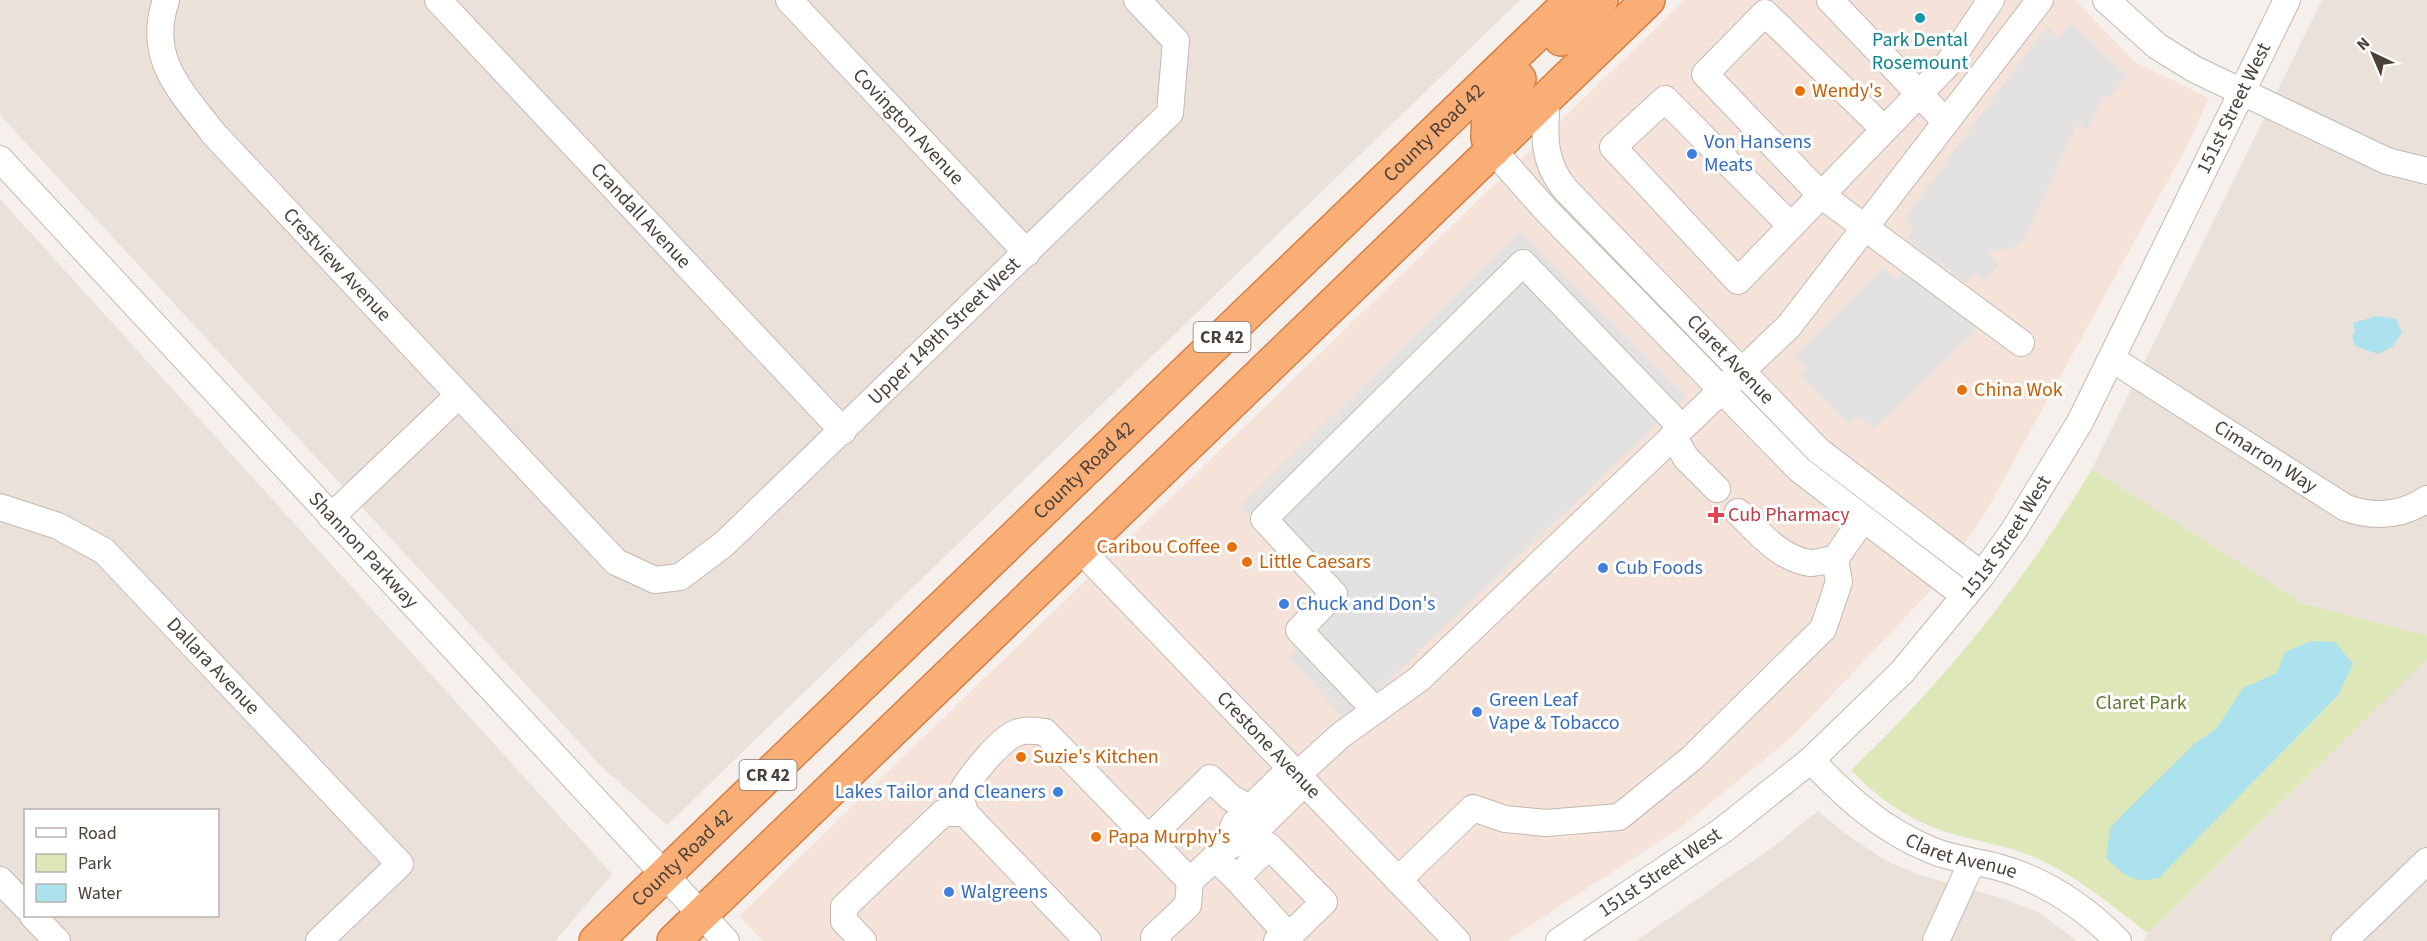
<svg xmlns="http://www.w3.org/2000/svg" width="2427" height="941" font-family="'Source Sans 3',sans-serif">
	<rect width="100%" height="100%" fill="#f5f0ec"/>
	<path fill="#e9e1da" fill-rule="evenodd" d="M0,0H1520L667,825L601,766L0,115Z
		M2322,0H2427V636L2302,603L2092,469Z
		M0,199L612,874L555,941H0ZM26,810H218V916H26Z
		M2427,659V941H2143L2148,933Z
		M1818,811L1843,832L1888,862L1923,876L2001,898L2038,912L2077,941H1636L1773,847Z"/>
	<path fill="#f5e3d9" d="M1685,0H2075L2135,62L2209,98L2188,144L1982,519L1933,588L1792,737L1681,827L1507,941H763L739,916Z"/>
	<path fill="#dde7b7" d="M2092,469L2302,603L2427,636V659L2148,933C2112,906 2076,875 2034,857C2007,845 1978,842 1950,833C1912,822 1878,799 1851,770C1946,680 2025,581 2092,469Z"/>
	<path fill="#e4e2e0" d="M2072,23L2127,75L2110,98L2104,96L2089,128L2077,126L2024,240L2013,248L1988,253L1999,264L1986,282L1975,274L1966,283L1906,240L1914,227L1903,220L2039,36L2049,27L2058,38Z
		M1520,232L1687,396L1346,721L1289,657L1340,607L1239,507Z
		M1912,264L1988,320L1874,429L1859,417L1848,423L1801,376L1807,369L1794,357L1884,267L1896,278Z"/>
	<path fill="#ace2ee" d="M2377,316L2396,319L2402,332L2392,347L2378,354L2355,346L2352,336L2355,331L2353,323Z
		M2311,641L2335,642L2353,664L2339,694L2159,878C2133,884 2125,876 2106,858L2110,828L2125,812L2193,745L2216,729L2243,688L2277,673L2285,652Z"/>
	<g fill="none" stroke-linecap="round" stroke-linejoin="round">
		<defs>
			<g id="minor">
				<path id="s1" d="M166,0C146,59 181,91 214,134L616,562L655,580L680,577L724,544L1170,113L1176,41L1137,0"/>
				<path id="s2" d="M438,0L843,431"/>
				<path id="s3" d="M789,0L1027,253"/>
				<path d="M1830,0L1946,122"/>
				<path d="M2106,0L2157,46L2194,69L2387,161L2427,171"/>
				<path id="s4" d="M1547,98C1544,134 1542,162 1566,190L1819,451L1982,575"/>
				<path d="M1884,129L1765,13L1705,74L1821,195L2021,343"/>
				<path d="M1493,150L1546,210L1800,470L1965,596"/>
				<path id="s5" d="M0,159L726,941"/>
				<path d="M1791,226L1665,99L1613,147L1738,281L1947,65L1991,0"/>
				<path id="s6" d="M2112,359L2346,508C2375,518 2402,516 2427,499"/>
				<path d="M1673,436L1686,458L1717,489"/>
				<path id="s7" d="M0,507L58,526L104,551L400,864L319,941"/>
				<path d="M1738,512C1757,531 1781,560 1811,563C1818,563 1827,560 1835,559"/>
				<path d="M331,517L459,395"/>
				<path id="s8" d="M1080,549L1457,941"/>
				<path d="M1375,710L1299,630L1334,594L1264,519L1523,263L1682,428"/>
				<path id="s9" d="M1811,760C1847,798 1882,830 1931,850C1952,859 1975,861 1998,867C2044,880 2085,907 2118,941"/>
				<path d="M1297,775L1341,735L1419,679L1789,326L2040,0"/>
				<path d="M1148,839L1210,778L1231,798L1250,808"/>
				<path d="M1225,848L1247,839L1304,783"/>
				<path d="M1215,858L1236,878L1269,846L1324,902L1289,936L1277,941"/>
				<path d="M1236,878L1289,936"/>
				<path d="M0,880L26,907"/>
				<path d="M1398,880L1473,808L1505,819L1546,823L1619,817L1692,758L1823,629L1839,582L1835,559L1863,519"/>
				<path d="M33,916L57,941"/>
				<path d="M863,941L844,921V907L943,813H965"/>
				<path d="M1088,941L965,813L960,795C969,778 998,741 1016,733C1025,729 1036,731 1045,732L1190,881L1225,848L1235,823L1290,769"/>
				<path d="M1158,941L1154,937L1188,905L1190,881"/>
				<path id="s10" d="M1559,941L1723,830L1811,760L1902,672L1982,575L2014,530L2080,422L2287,0"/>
				<path d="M1936,941L1972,862"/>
				<path d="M2344,941L2427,861"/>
			</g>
			<g id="highway">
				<path d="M1561,39L1601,0"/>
				<path d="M1493,150L1488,138L1489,109L1519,79"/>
				<path id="s11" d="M596,941L1572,0"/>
				<path d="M674,941L1648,0"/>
			</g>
		</defs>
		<use href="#minor" stroke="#c4b9b2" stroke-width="28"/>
		<use href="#highway" stroke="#d87f44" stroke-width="36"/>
		<use href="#minor" stroke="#fff" stroke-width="26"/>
		<use href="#highway" stroke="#f8ae75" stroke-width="33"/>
	</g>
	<circle fill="#0f9aa8" stroke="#fff" stroke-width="2" cx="1920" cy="18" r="6"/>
	<g fill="#e8710a" stroke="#fff" stroke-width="2">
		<circle cx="1800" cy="91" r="6"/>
		<circle cx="1962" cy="390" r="6"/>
		<circle cx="1232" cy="547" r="6"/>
		<circle cx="1247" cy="562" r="6"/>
		<circle cx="1021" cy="757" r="6"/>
		<circle cx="1096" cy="837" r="6"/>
	</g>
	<g fill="#3f7fe0" stroke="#fff" stroke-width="2">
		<circle cx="1692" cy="154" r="6"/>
		<circle cx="1603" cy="568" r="6"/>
		<circle cx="1284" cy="604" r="6"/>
		<circle cx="1477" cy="712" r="6"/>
		<circle cx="1058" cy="792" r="6"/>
		<circle cx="949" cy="892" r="6"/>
	</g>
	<path fill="#e0444e" stroke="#fff" stroke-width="2" d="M1713 506h6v6h6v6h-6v6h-6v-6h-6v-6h6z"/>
	<g text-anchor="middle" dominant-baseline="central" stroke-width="6" stroke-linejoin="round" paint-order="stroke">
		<g fill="#fff" stroke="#807975" stroke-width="1.5">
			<rect x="1193.5" y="322" width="57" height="30" rx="4.5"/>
			<rect x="739.5" y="760" width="57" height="30" rx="4.5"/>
		</g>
		<g font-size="18" font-weight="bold" fill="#4a403a">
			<text x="1222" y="337">CR 42</text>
			<text x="768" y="775">CR 42</text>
		</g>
		<g font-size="20" fill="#0d838f" stroke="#fff">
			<text x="1920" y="40">Park Dental<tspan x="1920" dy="23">Rosemount</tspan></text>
		</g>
		<g font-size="20" fill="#c56008" stroke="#fff" text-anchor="start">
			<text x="1812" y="91">Wendy's</text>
			<text x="1974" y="390">China Wok</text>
			<text x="1220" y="547" text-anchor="end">Caribou Coffee</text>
			<text x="1259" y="562">Little Caesars</text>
			<text x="1033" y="757">Suzie's Kitchen</text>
			<text x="1108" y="837">Papa Murphy's</text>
		</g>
		<g font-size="20" fill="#4a403a" stroke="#fff">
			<text stroke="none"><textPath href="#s10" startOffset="1094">151st Street West</textPath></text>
			<text stroke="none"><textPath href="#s3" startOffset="174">Covington Avenue</textPath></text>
			<text stroke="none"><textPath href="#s11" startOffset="1164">County Road 42</textPath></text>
			<text stroke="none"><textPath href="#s2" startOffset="296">Crandall Avenue</textPath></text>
			<text stroke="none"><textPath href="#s1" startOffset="330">Crestview Avenue</textPath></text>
			<text stroke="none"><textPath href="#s1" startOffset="1167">Upper 149th Street West</textPath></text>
			<text stroke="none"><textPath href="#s4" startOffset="333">Claret Avenue</textPath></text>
			<text stroke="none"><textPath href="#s6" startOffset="182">Cimarron Way</textPath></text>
			<text stroke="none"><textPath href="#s11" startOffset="678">County Road 42</textPath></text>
			<text stroke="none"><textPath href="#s10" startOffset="608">151st Street West</textPath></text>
			<text stroke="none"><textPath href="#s5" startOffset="534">Shannon Parkway</textPath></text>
			<text stroke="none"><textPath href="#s7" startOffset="272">Dallara Avenue</textPath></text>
			<text stroke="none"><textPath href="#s8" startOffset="272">Crestone Avenue</textPath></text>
			<text stroke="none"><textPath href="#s9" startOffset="182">Claret Avenue</textPath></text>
			<text stroke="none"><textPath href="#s11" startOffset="120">County Road 42</textPath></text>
			<text stroke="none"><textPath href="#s10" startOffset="122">151st Street West</textPath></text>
		</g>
		<g font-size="20" fill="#366cbe" stroke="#fff" text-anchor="start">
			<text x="1704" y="142">Von Hansens<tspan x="1704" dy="23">Meats</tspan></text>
			<text x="1615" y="568">Cub Foods</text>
			<text x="1296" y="604">Chuck and Don's</text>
			<text x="1489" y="700">Green Leaf<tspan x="1489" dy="23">Vape &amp; Tobacco</tspan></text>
			<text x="1046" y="792" text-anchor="end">Lakes Tailor and Cleaners</text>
			<text x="961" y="892">Walgreens</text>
		</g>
		<g font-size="20" fill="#be3a42" stroke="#fff" text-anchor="start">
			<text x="1728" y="515">Cub Pharmacy</text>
		</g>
		<g font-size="20" fill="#5c7a2e" stroke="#fff">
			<text x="2141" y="703">Claret Park</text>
		</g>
	</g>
	<rect x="24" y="809" width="195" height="108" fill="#ffffff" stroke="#b7b3b0" stroke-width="1.5"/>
	<rect x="36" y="828" width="30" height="9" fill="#ffffff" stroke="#b7b3b0" stroke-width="1.5"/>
	<text x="78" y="839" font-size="18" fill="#4a403a">Road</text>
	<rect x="36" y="854" width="30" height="18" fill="#dde7b7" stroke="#b7b3b0" stroke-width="1.5"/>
	<text x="78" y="869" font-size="18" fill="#4a403a">Park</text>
	<rect x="36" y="884" width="30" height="18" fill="#ace2ee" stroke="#b7b3b0" stroke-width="1.5"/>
	<text x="78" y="899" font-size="18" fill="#4a403a">Water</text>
	<g transform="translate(2373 54) rotate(316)" stroke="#ffffff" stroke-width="4.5" paint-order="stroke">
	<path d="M0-4.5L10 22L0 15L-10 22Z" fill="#4a403a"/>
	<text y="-9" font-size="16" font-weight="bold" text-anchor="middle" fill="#4a403a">N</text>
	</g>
</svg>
